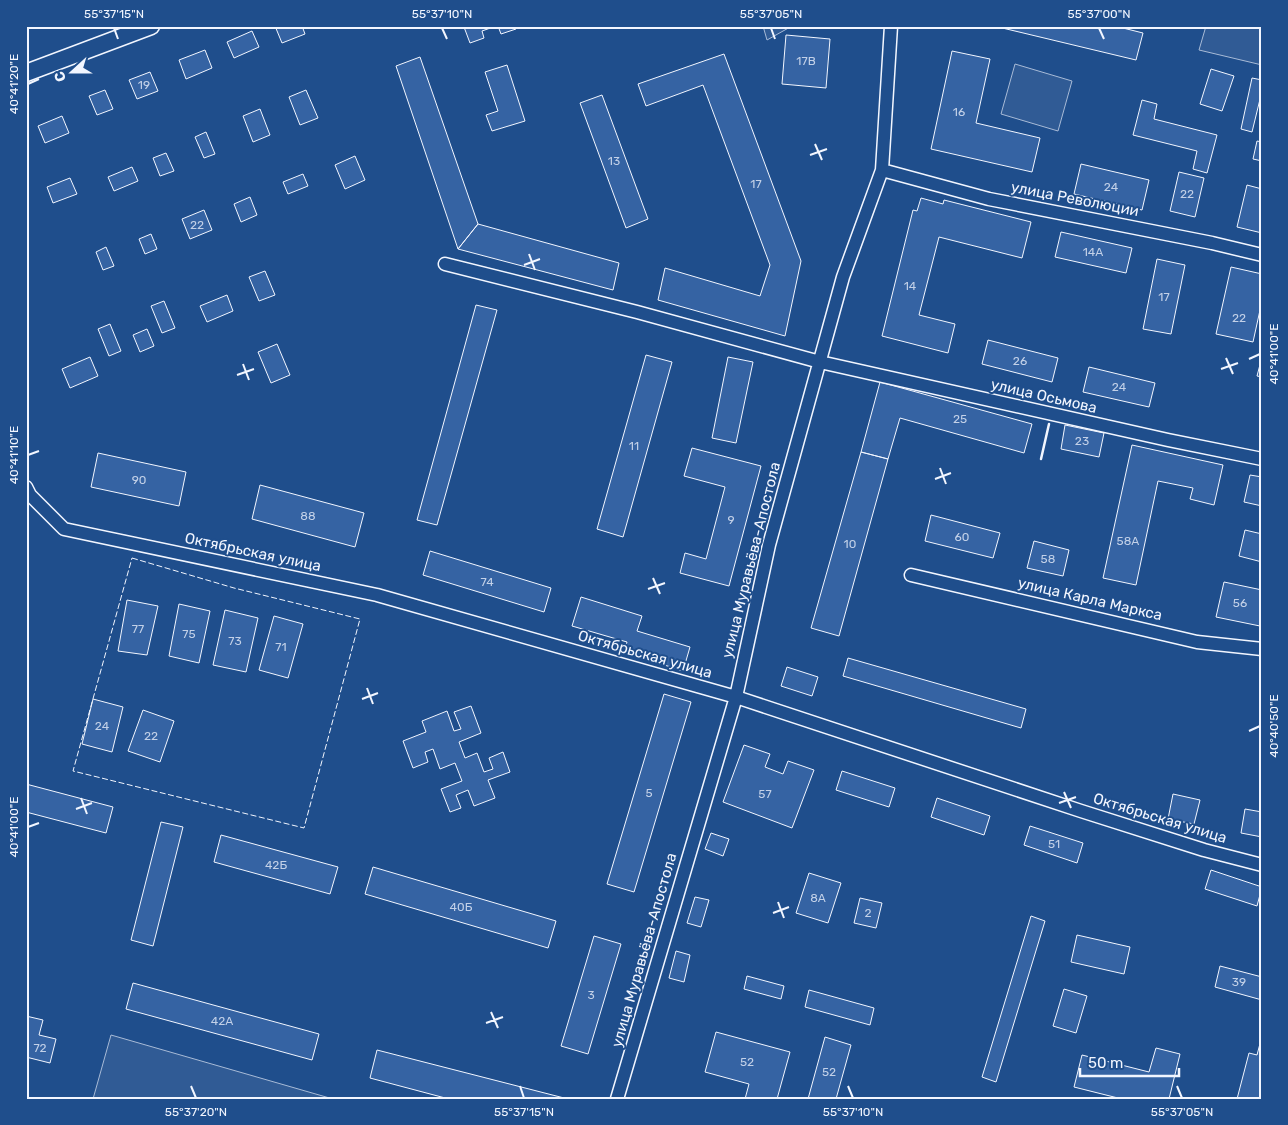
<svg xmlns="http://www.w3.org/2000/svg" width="1288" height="1125" font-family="Rubik,sans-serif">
	<rect width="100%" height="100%" fill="#1f4e8c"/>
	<path fill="#305b95" stroke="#a8bbd7" d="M763,26H792L767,40Z
		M1206,26L1262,27V65L1199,50Z
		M1015,64L1072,81L1058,131L1001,114Z
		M111,1035L236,1071L333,1099H93Z"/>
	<path fill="#3563a3" stroke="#f2f6ff" d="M275,26H302L305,34L282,43Z
		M496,26L482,31L484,38L470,43L464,27Z
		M498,26H515L516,29L501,34Z
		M994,26H1115L1143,33L1136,60Z
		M252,31L259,47L234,58L227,42Z
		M786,35L830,39L826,88L782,84Z
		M205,50L212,68L186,79L179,60Z
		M952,51L990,59L976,123L1040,138L1032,172L931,149Z
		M724,54L801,261L785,336L658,300L665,268L760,296L770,265L703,85L646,106L638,84Z
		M420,57L478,224L458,249L396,66Z
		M507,65L525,121L492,131L486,115L498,111L485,72Z
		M1211,69L1234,76L1222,111L1200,104Z
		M150,72L158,91L137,99L129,80Z
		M1252,78L1262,80V91L1252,132L1241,129Z
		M105,90L113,109L97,115L89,96Z
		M306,90L318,118L300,125L289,97Z
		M602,95L648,219L626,228L580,103Z
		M1142,100L1157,104L1154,119L1217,135L1207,173L1193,169L1197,151L1133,135Z
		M260,109L270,135L253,142L243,116Z
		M62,116L69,133L45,143L38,126Z
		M206,132L215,154L204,158L195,137Z
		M1257,141L1262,142V161L1253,159Z
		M166,153L174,171L160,176L153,158Z
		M355,156L365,180L345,189L335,165Z
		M1081,164L1149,180L1142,210L1074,194Z
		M132,167L138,181L114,191L108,177Z
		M1179,172L1204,178L1195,217L1170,211Z
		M303,174L308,186L288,194L283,182Z
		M70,178L77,194L53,203L47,187Z
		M1247,185L1262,189V233L1237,227Z
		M250,197L257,215L241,222L234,204Z
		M921,198L943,204L944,200L1031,222L1022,258L939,237L919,315L955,324L948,353L882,336L913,210L917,211Z
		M204,210L212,230L190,239L182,219Z
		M478,224L619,263L613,290L458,249Z
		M1061,232L1132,248L1126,273L1055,257Z
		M151,234L157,249L145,254L139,239Z
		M106,247L114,266L103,270L96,252Z
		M1157,259L1185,265L1171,334L1143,329Z
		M1231,267L1262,274V301L1253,342L1216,334Z
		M265,271L275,295L259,301L249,277Z
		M227,295L233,311L207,322L200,306Z
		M164,301L175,328L162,333L151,306Z
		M476,305L497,310L437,525L417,520Z
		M110,324L121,351L109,356L98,329Z
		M147,329L154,346L140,352L133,335Z
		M988,340L1058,358L1052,382L982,364Z
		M277,344L290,375L271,383L258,352Z
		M646,355L672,362L623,537L597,529Z
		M90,357L98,376L70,388L62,369Z
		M728,357L753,362L736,443L712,438Z
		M1262,357V377L1257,376Z
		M1089,367L1155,383L1149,407L1083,392Z
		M880,382L1032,424L1024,453L900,418L888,459L861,452Z
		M1065,425L1104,433L1099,457L1061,449Z
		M1132,445L1223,465L1214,505L1190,499L1193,488L1158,481L1136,585L1103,578Z
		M692,448L761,466L729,586L680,573L685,553L706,559L725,487L684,476Z
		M861,452L888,459L839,636L811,628Z
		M98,453L186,472L179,506L91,487Z
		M1250,475L1262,477V506L1244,502Z
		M260,485L364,513L355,547L252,519Z
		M931,515L1000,533L993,558L925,541Z
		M1245,530L1262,534V562L1239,556Z
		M1034,541L1069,550L1063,576L1027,568Z
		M430,551L551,588L544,612L423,575Z
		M1224,582L1262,590L1260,626L1216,617Z
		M581,597L642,616L637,631L690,647L683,671L624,652L627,642L572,626Z
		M127,600L158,606L147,655L118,651Z
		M179,604L210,611L199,663L169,656Z
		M225,610L258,618L246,672L213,665Z
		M274,616L303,624L288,678L259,670Z
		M848,658L1026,709L1021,728L843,676Z
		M787,667L818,677L812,696L781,686Z
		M664,694L691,702L634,892L607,884Z
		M93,699L123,707L112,752L82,744Z
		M471,706L481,733L459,742L465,758L477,753L484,772L493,769L489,758L503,752L510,772L488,780L495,798L474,806L468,790L456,795L461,808L450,812L441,789L462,781L455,763L440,769L433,749L425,752L428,762L413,768L403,741L426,732L422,721L447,711L454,731L461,729L454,712Z
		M143,710L174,721L160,762L128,751Z
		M744,745L770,754L765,767L783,774L788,761L814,770L792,828L723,802Z
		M842,771L895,788L889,807L836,790Z
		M26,784L113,807L106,833L26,812Z
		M1173,794L1200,800L1194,824L1168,819Z
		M937,798L990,816L984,835L931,817Z
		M1245,809L1262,812V837L1241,833Z
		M161,822L183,827L153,946L131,940Z
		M1030,826L1083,843L1077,863L1024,845Z
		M711,833L729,839L723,856L705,849Z
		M221,835L338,867L330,894L214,862Z
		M373,867L556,921L548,948L365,894Z
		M1211,870L1262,887L1257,906L1205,889Z
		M809,873L841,883L828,923L796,913Z
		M695,897L709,900L701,927L687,923Z
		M860,898L882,903L876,928L854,923Z
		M1031,916L1045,921L996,1082L982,1077Z
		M1077,935L1130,947L1124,974L1071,962Z
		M594,936L621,944L588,1054L561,1046Z
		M676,951L690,955L684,982L669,978Z
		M1220,966L1262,977V1000L1215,987Z
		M747,976L784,986L781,999L744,989Z
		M133,983L319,1034L312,1060L126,1009Z
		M1064,989L1087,996L1076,1033L1053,1026Z
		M809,990L874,1008L870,1025L805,1007Z
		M26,1016L43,1020L39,1035L56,1039L50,1063L26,1057Z
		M716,1032L790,1052L777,1099H745L749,1084L705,1072Z
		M1262,1036V1099H1237L1249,1053L1257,1055Z
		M825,1037L851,1045L836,1099H808Z
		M1156,1048L1180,1054L1169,1099H1122L1074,1087L1082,1055L1149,1072Z
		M377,1050L568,1099H449L370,1078Z"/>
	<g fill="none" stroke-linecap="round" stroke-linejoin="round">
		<defs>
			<path id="street" d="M882,170L989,199L1212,243L1262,255
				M445,264L637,312L820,362L1168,440L1262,459
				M26,487L30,495L64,529L377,595L736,697L1081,811L1204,850L1262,865
				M911,575L1197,642L1262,649
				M617,1099L736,697L769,545L843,277L882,170L891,26"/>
			<path id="secondary" d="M26,73L151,26"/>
		</defs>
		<use href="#street" stroke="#f2f6ff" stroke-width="15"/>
		<use href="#secondary" stroke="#f2f6ff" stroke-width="19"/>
		<use href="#street" stroke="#1f4e8c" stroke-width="12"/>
		<use href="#secondary" stroke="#1f4e8c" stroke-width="16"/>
		<path stroke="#f2f6ff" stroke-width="1" stroke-dasharray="6 2.5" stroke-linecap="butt" d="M132,558L234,588L360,619L304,828L73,771Z"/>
		<path stroke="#f2f6ff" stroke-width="2.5" d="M1041,459L1049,424"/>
	</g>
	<path fill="none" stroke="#f2f6ff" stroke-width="2" d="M114,28L118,39M442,28L447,39M771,28L775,39M1099,28L1104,39M28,84L39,79M815,144L822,160M810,155L827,149M529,254L535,270M524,265L540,259M1226,358L1233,374M1249,359L1260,354M243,364L249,380M1221,369L1238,363M237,375L254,369M28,455L39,451M940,468L946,484M935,479L951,473M653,578L660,594M648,589L665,583M367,688L373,704M362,699L378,693M1249,731L1260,726M1064,792L1071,808M81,798L87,814M1059,803L1076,797M76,809L92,803M28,827L39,823M778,902L784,918M773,913L789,907M491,1012L498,1028M486,1023L503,1017M191,1086L196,1098M520,1086L524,1098M848,1086L853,1098M1177,1086L1182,1098"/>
	<g text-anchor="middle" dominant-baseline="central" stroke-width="4" stroke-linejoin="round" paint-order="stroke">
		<g font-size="12" fill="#c3d1e8">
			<text x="806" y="61">17В</text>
			<text x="144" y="85">19</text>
			<text x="959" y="112">16</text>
			<text x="614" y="161">13</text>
			<text x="756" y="184">17</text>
			<text x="1111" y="187">24</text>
			<text x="1187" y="194">22</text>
			<text x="197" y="225">22</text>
			<text x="1093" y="252">14А</text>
			<text x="910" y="286">14</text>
			<text x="1164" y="297">17</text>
			<text x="1239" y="318">22</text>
			<text x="1020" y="361">26</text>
			<text x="1119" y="387">24</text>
			<text x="960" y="419">25</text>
			<text x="1082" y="441">23</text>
			<text x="634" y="446">11</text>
			<text x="139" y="480">90</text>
			<text x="308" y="516">88</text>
			<text x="731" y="520">9</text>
			<text x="962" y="537">60</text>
			<text x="1128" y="541">58А</text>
			<text x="850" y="544">10</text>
			<text x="1048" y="559">58</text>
			<text x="487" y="582">74</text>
			<text x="1240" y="603">56</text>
			<text x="138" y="629">77</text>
			<text x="189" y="634">75</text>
			<text x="235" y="641">73</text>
			<text x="281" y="647">71</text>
			<text x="102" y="726">24</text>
			<text x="151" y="736">22</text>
			<text x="649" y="793">5</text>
			<text x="765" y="794">57</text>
			<text x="1054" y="844">51</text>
			<text x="276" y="865">42Б</text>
			<text x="818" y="898">8А</text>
			<text x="461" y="907">40Б</text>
			<text x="868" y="913">2</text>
			<text x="1239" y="982">39</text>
			<text x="591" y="995">3</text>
			<text x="222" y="1021">42А</text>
			<text x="40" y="1048">72</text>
			<text x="747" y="1062">52</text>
			<text x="829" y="1072">52</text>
		</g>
		<g font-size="15" fill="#f2f6ff" stroke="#1f4e8c">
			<text transform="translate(1075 199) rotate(11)">улица Революции</text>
			<text transform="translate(1044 396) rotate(13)">улица Осьмова</text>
			<text transform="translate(253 552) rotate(12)">Октябрьская улица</text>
			<text transform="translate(751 560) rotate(-76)">улица Муравьёва-Апостола</text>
			<text transform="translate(1090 599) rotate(13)">улица Карла Маркса</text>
			<text transform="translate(645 654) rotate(16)">Октябрьская улица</text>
			<text transform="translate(1160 818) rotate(17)">Октябрьская улица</text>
			<text transform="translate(644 950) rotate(-74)">улица Муравьёва-Апостола</text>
		</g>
	</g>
	<rect width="1288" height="1125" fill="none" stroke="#1f4e8c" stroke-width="55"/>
	<g transform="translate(72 72) rotate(249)" stroke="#1f4e8c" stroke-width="4" paint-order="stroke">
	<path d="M0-4L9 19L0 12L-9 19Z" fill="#f2f6ff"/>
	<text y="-8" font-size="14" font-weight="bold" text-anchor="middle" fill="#f2f6ff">С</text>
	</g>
	<path d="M1080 1068v8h99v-8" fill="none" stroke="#f2f6ff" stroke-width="2.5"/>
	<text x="1088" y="1068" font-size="15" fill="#f2f6ff" stroke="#1f4e8c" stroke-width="4" paint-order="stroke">50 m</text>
	<rect x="28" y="28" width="1232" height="1070" fill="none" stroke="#f2f6ff" stroke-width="2"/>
	<g font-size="12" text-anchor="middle" fill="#f2f6ff">
		<text x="114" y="18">55°37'15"N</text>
		<text x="442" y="18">55°37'10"N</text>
		<text x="771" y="18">55°37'05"N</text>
		<text x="1099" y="18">55°37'00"N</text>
		<text transform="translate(14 84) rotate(-90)" y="4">40°41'20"E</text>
		<text transform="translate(1274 354) rotate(-90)" y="4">40°41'00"E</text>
		<text transform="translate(14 455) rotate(-90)" y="4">40°41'10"E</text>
		<text transform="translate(1274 726) rotate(-90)" y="4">40°40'50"E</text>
		<text transform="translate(14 827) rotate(-90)" y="4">40°41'00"E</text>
		<text x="196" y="1116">55°37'20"N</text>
		<text x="524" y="1116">55°37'15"N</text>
		<text x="853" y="1116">55°37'10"N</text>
		<text x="1182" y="1116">55°37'05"N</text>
	</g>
</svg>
